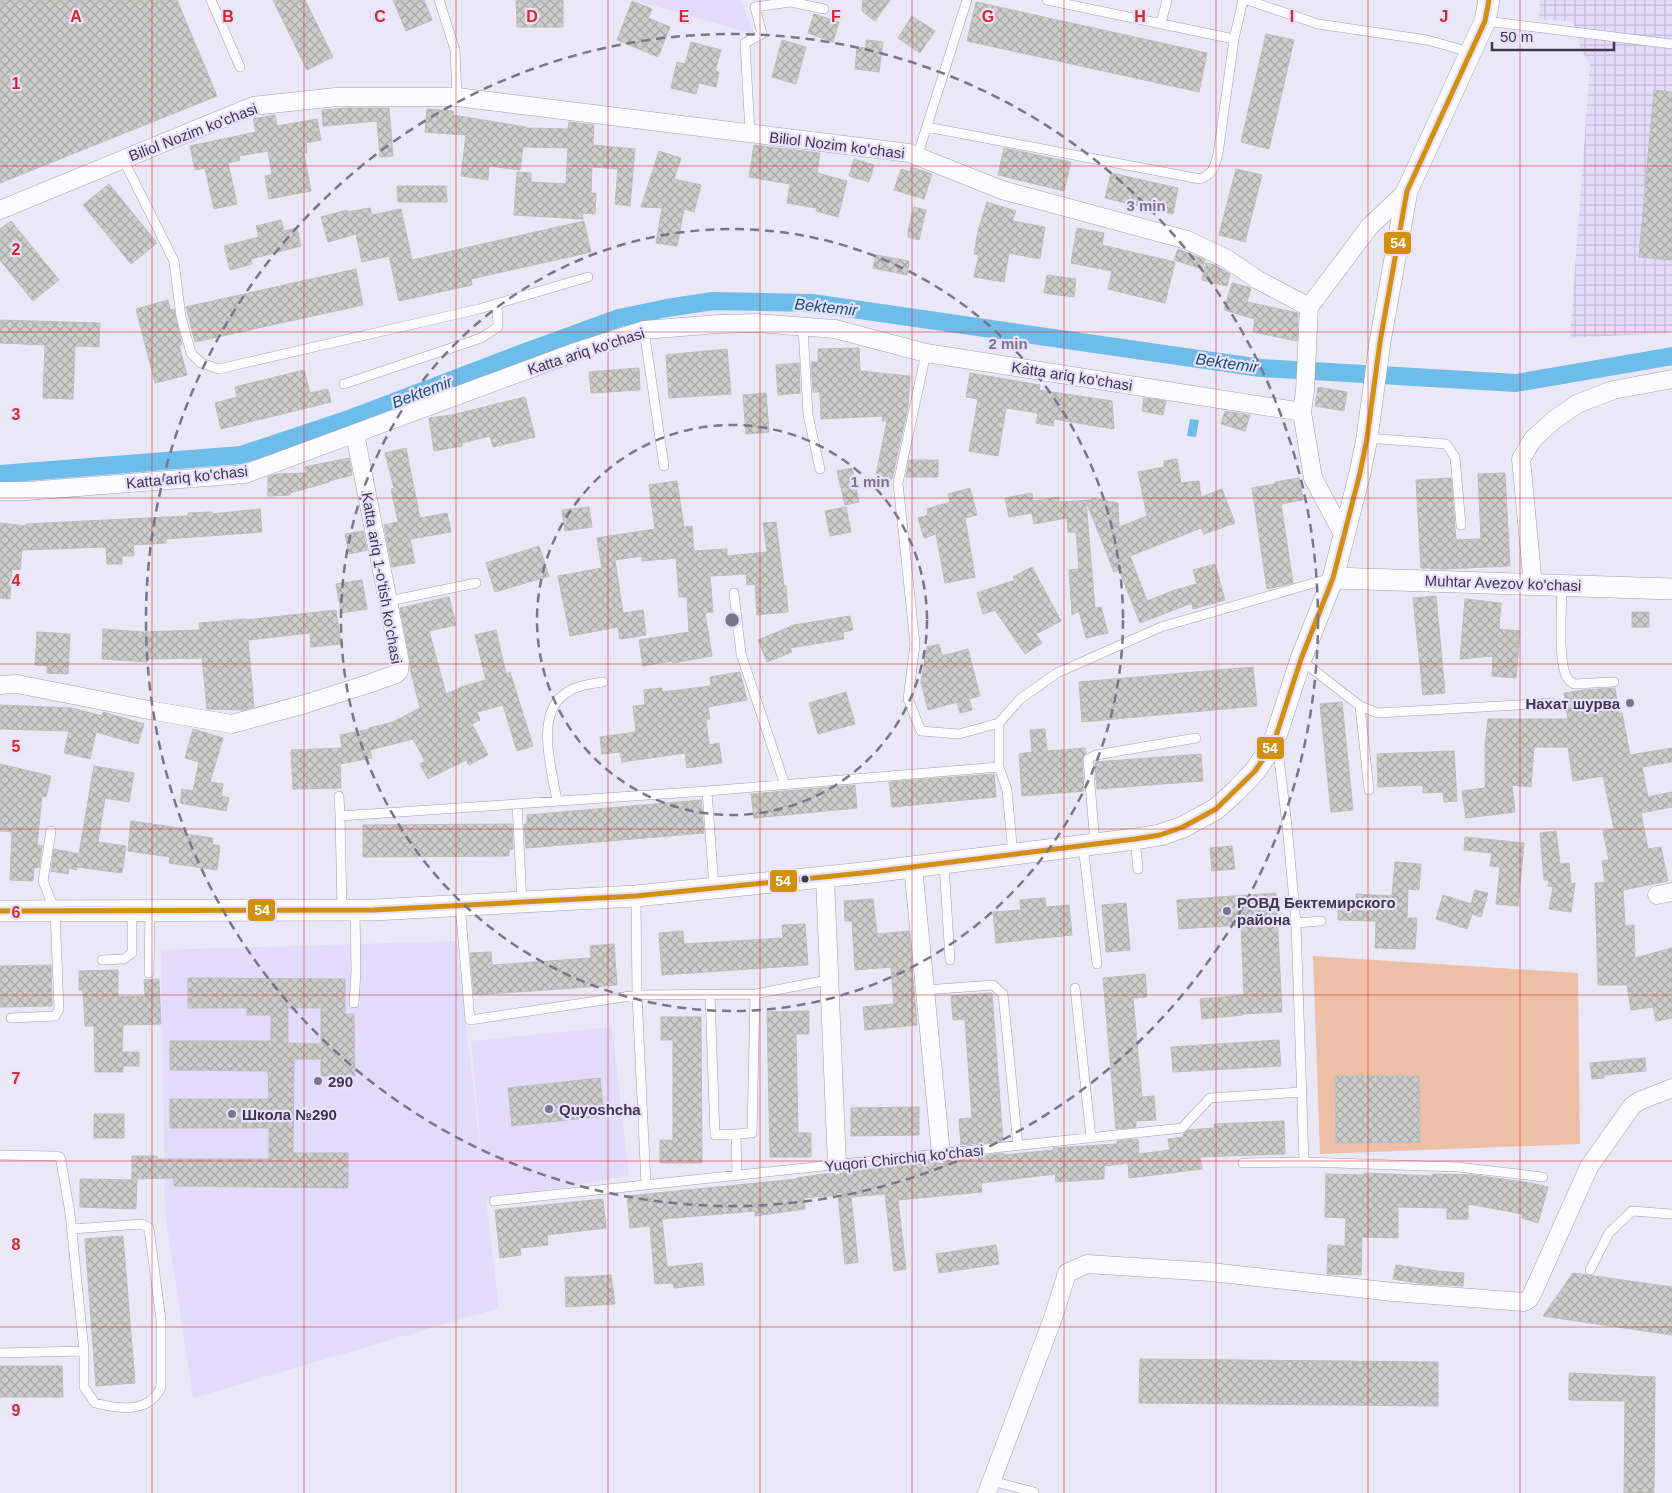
<svg xmlns="http://www.w3.org/2000/svg" width="1672" height="1493" font-family="Helvetica,sans-serif">
	<defs>
		<pattern id="industrial-grid" width="8" height="8" patternUnits="userSpaceOnUse" patternTransform="scale(1.25)"><rect width="8" height="8" fill="#e2dbfb"/><path d="M0 4h8M4 0v8" fill="none" stroke="#c3bdd9"/></pattern>
		<pattern id="building-cross-hatch" width="8" height="8" patternUnits="userSpaceOnUse" patternTransform="scale(1.25)"><rect width="8" height="8" fill="#cdcdcb"/><path d="M0 0l8 8M0 8l8-8" fill="none" stroke="#a8a7a7"/></pattern>
	</defs>
	<rect width="100%" height="100%" fill="#eae7f7"/>
	<path fill="#e2dbfb" d="M634,0H741L754,34Z
		M456,941L484,1179L471,1041L612,1027L629,1176L486,1200L499,1308L193,1398L165,1213L161,950Z"/>
	<path fill="url(#industrial-grid)" d="M1540,0H1672V331L1666,333L1570,338L1590,65L1580,47L1573,22L1539,19Z"/>
	<path fill="#edbfa6" d="M1313,956L1578,973L1580,1144L1320,1154Z"/>
	<path fill="#6dbce9" d="M1190,419L1199,420L1196,437L1187,436Z"/>
	<g fill="none" stroke-linecap="round" stroke-linejoin="round">
		<path stroke="#6dbce9" stroke-width="18" d="M0,474L241,455L352,418L523,353L619,318L667,308L713,301L812,303L1261,368L1516,383L1672,356"/>
	</g>
	<path fill="url(#building-cross-hatch)" stroke="#bdbebb" fill-rule="evenodd" d="M0,0H177L217,96L0,183Z
		M273,0H305L333,57L307,70Z
		M393,0H424L432,20L406,31Z
		M516,0H563V27H517Z
		M863,0H890L875,21L862,11Z
		M632,1L652,9L648,18L670,27L658,57L617,40Z
		M976,2L1207,53L1199,92L967,41Z
		M814,14L839,22L833,42L808,33Z
		M912,16L935,31L920,53L898,38Z
		M1266,34L1294,40L1269,149L1241,142Z
		M782,40L806,47L796,84L772,77Z
		M866,40L883,42L879,72L855,69L857,47L866,48Z
		M691,42L721,50L715,71L719,72L716,87L699,83L696,94L671,88L677,62L685,64Z
		M1654,90L1672,92V260L1639,257Z
		M349,108H389L393,156L380,157L377,121L323,126L322,110Z
		M427,109L453,111V115L526,127V128L568,129L569,122L594,125L593,145L635,149L630,206L615,204L618,169L592,167L591,193H596L595,214L582,213L583,219L514,215L517,172L531,173V182L566,184L568,148L523,147L520,170L489,166L488,180L461,176L466,135L425,132Z
		M275,115L277,126L317,119L321,140L306,143L307,153H304L311,191L269,199L265,176L272,175L268,151L239,156L240,160L228,163L237,204L214,209L205,168L195,170L190,146L256,132L253,119Z
		M754,145L820,153L817,173L847,181L838,217L816,211L817,208L787,203L790,184L749,177Z
		M1004,148L1071,162L1064,191L998,175Z
		M659,151L681,158L674,179L701,185L694,212L684,209L677,246L656,243L662,208L641,207Z
		M854,159L874,165L869,182L849,176Z
		M911,167L932,174L924,199L894,190L901,169L910,172Z
		M1236,169L1262,175L1245,242L1219,235Z
		M1111,173L1178,188L1173,214L1105,198Z
		M109,184L157,243L131,264L83,205Z
		M397,186H446L447,202H398Z
		M987,202L1016,211L1012,221L1045,227L1040,259L1009,253L1004,282L974,277L979,255L974,254L978,231Z
		M914,207L926,210L919,240L908,237V231Z
		M370,208L372,215L401,209L412,260L584,221L591,252L471,279L472,285L399,301L389,256L362,262L356,234L328,242L321,217L347,210V212Z
		M281,220L284,231L297,228L301,246L251,259L252,264L230,270L224,246L259,237L256,226Z
		M11,221L59,280L33,301L0,260V229Z
		M1077,228L1104,233L1102,245L1175,262L1165,303L1108,289L1112,271L1071,263Z
		M1178,249L1205,260L1202,269L1174,260Z
		M876,255L909,261L907,275L873,268Z
		M1206,263L1215,265L1230,274L1227,286L1202,280Z
		M356,269L363,305L195,342L186,307Z
		M1047,275L1076,279L1074,297L1044,293Z
		M1232,283L1251,288L1247,302L1298,313L1297,341L1253,332L1255,319L1224,310Z
		M168,300L170,310L174,309L182,345L179,346L187,375L155,383L136,309Z
		M0,320L100,323L99,347L75,346L73,399L43,398L45,345L0,343Z
		M859,348L860,371L910,376L908,407L892,479L876,475L887,421H882L883,416L821,419L820,392H813L811,362H818V349Z
		M727,349L731,394L669,398L666,355Z
		M799,363L800,393L778,395L776,365Z
		M639,368L640,390L591,393L589,372Z
		M304,370L310,393L328,389L331,402L221,429L215,403L237,397L235,387Z
		M970,373L1040,385L1039,390L1112,401L1114,429L1054,419L1053,426L1036,423L1038,413L1006,408L998,456L969,451L978,399L966,397Z
		M1318,387L1347,392L1344,411L1315,406Z
		M766,393L769,432L746,434L743,395Z
		M525,397L535,437L493,447L490,436L462,443V446L434,451L429,418L452,415Z
		M1144,398L1166,401L1163,415L1142,411Z
		M1225,411L1250,415L1245,431L1221,424Z
		M406,448L420,518L447,513L451,532L410,539L415,563L392,567L384,525L398,522L391,489L394,488L385,453Z
		M349,458L352,475L329,481V482L290,493V495L268,496V477L276,474L307,473L305,467Z
		M1177,459L1181,483L1199,481L1201,497L1222,489L1235,523L1204,534L1201,528L1130,556L1147,601L1175,590L1197,584L1193,570L1215,564L1225,600L1193,609L1192,603L1140,623L1119,570L1114,572L1086,501L1095,608L1101,607L1108,633L1086,638L1079,611L1072,615L1069,570L1079,569L1076,532H1068L1067,518L1034,524L1032,513L1009,517L1005,498L1032,493L1033,501L1059,497V502L1092,500V498L1118,503L1119,527L1147,516L1138,472L1164,467V461Z
		M909,460H938V477H906Z
		M852,468L859,502L845,505L837,471Z
		M1505,473L1510,566L1443,569L1421,568L1416,480L1451,478L1456,540L1481,539L1478,474Z
		M1299,478L1303,500L1281,504L1293,583L1267,589L1252,488L1275,484V482Z
		M677,481L684,527L692,526L694,551L727,549V556L767,552L763,523L776,522L784,586L786,585L788,612L757,615L755,584L747,585L746,574L710,576L713,612L705,613L712,656L673,663L672,661L643,666L639,640L689,632L687,597H679L676,558L642,561V556L615,560L623,613L643,610L646,635L620,639L618,627L570,636L558,576L602,568L597,538L655,529L649,485Z
		M970,488L977,515L965,518L975,577L945,583L936,534L924,538L918,518L928,515L927,509L950,502L948,494Z
		M589,507L592,527L565,531L562,510Z
		M846,507L851,532L830,536L825,511Z
		M260,509L262,532L166,539V543L133,545L134,556H122V564H107L106,547L22,550L20,570L12,569L10,599L0,598V523L26,526V524L188,516V513L212,512V514Z
		M363,531L367,550L349,554L345,534Z
		M539,546L549,576L495,592L486,563Z
		M1032,567L1061,621L1036,634L1042,643L1025,654L995,610L983,614L977,593L1015,580L1013,577Z
		M362,580L367,609L341,613L336,584Z
		M1436,596L1445,693L1423,695L1413,598Z
		M449,597L456,625L429,631L446,694L464,686L486,680L475,635L496,630L506,674L510,672L533,746L517,751L503,705L477,712L480,720L472,724L488,755L469,765L466,760L428,779L420,764L425,761L413,739L370,750L372,758L340,764L341,788L293,789L291,750L342,748L340,735L370,729L369,728L393,722L420,708L410,668V660L400,608Z
		M1465,599L1501,603L1499,629L1520,631L1516,678L1492,676L1493,656L1460,659Z
		M336,610L341,644L311,647L310,633L248,640L254,707L244,710L207,709L202,658L148,659L147,662L102,659L103,629L143,632L200,630L199,623L246,619V620Z
		M1632,612H1649V627H1632Z
		M850,616L853,630L843,632L844,639L790,648L792,652L767,662L758,640L794,625Z
		M37,632L70,634L68,674L47,673V666L35,665Z
		M939,644L942,656L968,649L980,696L969,699L972,710L960,713L957,702L928,710L921,682L927,647Z
		M1253,667L1257,706L1082,722L1079,682Z
		M740,672L747,700L708,707L710,719H706L709,745L719,743L722,763L687,768L685,753L622,762L620,752L602,754L600,737L636,732L633,706L645,705L644,690L662,688V692L711,686L710,677Z
		M1615,688L1619,714L1622,713L1630,755L1672,748V762L1642,767L1648,797L1672,792V807L1641,813L1648,849L1661,847L1668,881L1623,890L1625,926L1634,925L1635,958L1672,948V1018L1656,1021L1653,1007L1631,1010L1627,985H1598L1595,883L1605,882L1602,861L1609,860L1603,831L1614,829L1603,776L1573,781L1568,747H1534L1531,787L1512,785L1515,812L1466,818L1462,791L1485,788V744L1488,719H1568L1564,693L1585,690Z
		M846,692L855,724L818,734L809,703Z
		M1342,702L1353,810L1331,812L1320,704Z
		M0,705L72,708L102,716L103,712L144,724L138,744L96,732L90,759L64,753L69,731L0,729Z
		M193,729L223,738L210,782L223,784L221,796L229,798L226,811L180,803L182,789L193,791L199,762L185,758Z
		M1045,729L1047,751L1085,748L1086,753L1082,760L1084,791L1022,796L1019,754L1032,752L1030,730Z
		M1454,751L1457,801L1444,802L1443,792L1423,793V785L1378,787L1377,754Z
		M1201,754L1203,781L1097,789L1095,763L1096,762Z
		M0,764L51,776L46,797L42,796L37,845L42,846L39,868L34,867L33,881L10,880L12,832L0,831Z
		M94,766L134,773L129,802L105,798L98,842L126,846L122,873L77,867L76,870L69,868L68,874L51,871L54,849L79,854Z
		M994,774L996,797L892,807L889,782Z
		M855,785L857,808L754,818L751,794Z
		M701,800L704,833L526,848L524,824H527V815Z
		M131,821L186,829L185,834L213,838L212,844L220,846L217,870L169,863L170,857L128,851Z
		M512,824L513,849L509,850V856L363,857V825Z
		M1556,831L1560,864L1569,863L1571,884L1575,883L1571,912L1549,909L1553,887L1548,886L1549,880H1544L1540,833Z
		M1465,837L1524,843L1518,906L1496,904L1500,867L1490,866L1492,853L1464,850Z
		M1232,846L1235,869L1212,871L1210,848Z
		M1395,862L1421,864L1419,890L1408,889L1407,918H1417L1415,949L1375,948L1376,921L1338,920V905L1356,906V894L1392,896Z
		M1475,890L1488,893L1481,917L1472,914L1467,929L1436,919L1443,895L1471,904Z
		M1276,893L1282,1012L1243,1014V1015L1202,1019L1200,999L1244,995L1241,925L1179,929L1177,900Z
		M1045,898L1046,907L1069,905L1072,935L996,943L993,912L1021,910L1020,900Z
		M873,899L877,934L909,931L917,1025L865,1030L863,1007L894,1004L891,967L855,970L852,921H845L844,901Z
		M1126,903L1130,950L1106,952L1102,905Z
		M805,924L808,965L662,975L659,933L683,931L684,944L783,938L782,925Z
		M614,944L617,985L474,995L470,953L491,952L492,965L591,958L590,946Z
		M51,965L52,1006L0,1007V966Z
		M118,970V997L145,996L144,980L159,979L161,1024L123,1025L122,1052H139V1066H123V1072H95L94,1026H85L83,990H79V971Z
		M1145,974L1147,997L1133,998L1142,1097L1154,1096L1156,1120L1136,1121V1127L1116,1129L1103,978Z
		M188,978L345,979V1014H354L355,1076H321V1059H294L293,1153H348V1188L174,1186V1178L132,1179V1156H157V1159H269V1128H170V1099H269L268,1071L170,1070V1041H271V1015H247V1008H188ZM288,1008H321V1044L288,1043Z
		M992,993L1003,1141L961,1145L959,1119L972,1118L965,1019L953,1020L951,996Z
		M809,1011V1034H796L798,1133H811V1157H770L767,1012Z
		M661,1017H701L702,1163H660V1140H673V1040H661Z
		M1279,1040L1281,1066L1173,1072L1171,1047Z
		M1645,1058L1646,1071L1604,1075V1078L1592,1079L1590,1063Z
		M1335,1076H1419L1420,1142L1336,1143Z
		M600,1078L604,1116L512,1126L508,1088Z
		M919,1107V1135L851,1136V1108Z
		M94,1114H124V1138H94Z
		M1284,1121L1285,1154L1200,1157L1202,1169L1129,1178L1128,1163L1104,1166V1179L1056,1182L1055,1174L981,1183L982,1192L898,1200L906,1269L894,1271L885,1194L851,1197L858,1262L845,1264L838,1195L804,1198L805,1209L755,1216V1211L662,1219L667,1267L702,1263L704,1285L674,1288L673,1283L655,1284L650,1226L630,1228L627,1196L797,1179V1178L830,1173L838,1176L845,1172L934,1162L942,1164L949,1160L962,1159V1158L1004,1153V1155L1054,1150L1053,1148L1117,1144V1141L1138,1139L1139,1154L1170,1150L1168,1139L1183,1137V1134L1188,1130L1214,1128V1124Z
		M1364,1173L1433,1176V1174L1474,1175L1531,1183L1548,1187L1538,1223L1522,1218L1523,1214L1468,1204V1219H1447V1208L1398,1207V1238L1362,1237L1361,1275L1327,1274L1328,1245L1345,1246L1346,1218L1325,1217L1326,1174L1364,1175Z
		M80,1179L137,1180L136,1209L80,1207Z
		M603,1199L606,1228L547,1235L548,1245L520,1248L521,1255L500,1258L495,1210Z
		M123,1236L135,1383L96,1386L85,1239Z
		M996,1245L999,1264L939,1273L936,1254Z
		M1396,1265L1438,1271L1464,1273L1463,1286L1424,1284L1393,1279Z
		M1573,1273L1672,1287V1335L1543,1316Z
		M611,1275L615,1304L566,1307L565,1277H582Z
		M1140,1359L1438,1362V1406L1139,1403Z
		M0,1366H62L63,1397H0Z
		M1569,1373L1655,1377L1654,1493H1624L1625,1401L1569,1400Z"/>
	<g fill="none" stroke-linecap="round" stroke-linejoin="round">
		<defs>
			<path id="service" d="M211,0L240,67
				M439,0L455,50L457,97
				M1047,0L1234,39L1243,0
				M1247,0L1318,24L1427,40L1470,52
				M1485,21L1672,44
				M1161,23L1167,0
				M927,127L1200,179C1214,173 1214,168 1218,154L1234,39
				M750,133L745,43L762,34L755,7L791,2L824,9
				M917,157L967,0
				M123,159L174,261L181,317L191,353L201,363L219,369L479,309L588,277
				M803,327L808,415L820,469
				M644,330L664,466
				M926,353L898,483L915,644L908,699L921,731L959,734L999,723L1020,699L1057,673L1161,627L1331,578
				M344,384L481,338L498,327L497,303
				M1367,438L1446,444L1455,457L1461,525
				M1562,585C1562,604 1557,665 1568,679C1570,682 1571,682 1574,684L1614,682
				M734,593L741,654L785,785
				M389,601L476,583
				M1301,660L1360,706L1378,713L1552,703
				M1360,706L1369,790
				M999,723V767L1007,790L1013,855
				M707,791L714,888
				M339,796L340,816
				M557,801C552,770 534,714 566,693C577,685 591,684 603,682
				M517,804L522,902
				M1135,839L1138,869
				M1095,844L1088,759L1096,755L1196,738
				M1083,846L1097,964
				M944,863L950,960
				M636,896L637,995L755,994L828,980
				M460,905L470,1020L637,995L646,1185
				M342,910L340,816L707,791L999,767
				M1296,923L1321,921
				M102,960L124,959L132,953V911
				M149,973L150,911
				M1075,988L1091,1138
				M925,990L993,985L1003,994L1018,1146
				M710,995L715,1135L752,1133L755,994
				M354,1003L356,971L355,910
				M11,1018L55,1016L59,1009L55,911L43,881L51,831
				M736,1134L737,1176
				M0,1155L55,1156L60,1157L61,1161L70,1213L84,1351L0,1353
				M1304,1162L1458,1167L1543,1177
				M1243,1163L1304,1162L1296,923L1287,825L1277,743
				M494,1201L1182,1128L1210,1098L1301,1092
				M72,1229L142,1224L149,1228L161,1320V1387C149,1414 119,1409 95,1403L84,1387V1351
				M1590,1270L1609,1233L1632,1211L1672,1214
				M992,1481L1034,1492"/>
			<path id="minor" d="M0,210L253,106L336,97H457L909,153L1002,190L1187,240L1227,259L1258,280L1309,307
				M0,491H27L245,474L578,351L644,330L719,324L756,323L835,329L926,353L1302,412
				M1344,536L1313,478L1302,412L1305,391L1309,307L1370,226L1407,191
				M1533,585L1521,459L1533,439L1554,420L1577,404L1613,390L1672,379
				M0,685L17,684L154,711L232,724L305,704L371,683L396,674L399,671L400,662L355,434
				M913,866L941,1154
				M825,877L837,1165
				M1657,895L1672,892
				M987,1493L1053,1318L1067,1273L1087,1264L1211,1272L1393,1292L1524,1302L1529,1299L1532,1294L1589,1167L1632,1106L1639,1101L1672,1088"/>
			<path id="tertiary" d="M1333,578L1672,589
				M0,911L374,910L636,896L872,872L1135,839L1160,835L1183,827L1216,809L1236,791L1255,771L1270,749L1276,736L1301,659L1333,578L1360,473L1367,438L1380,342L1407,191L1485,21L1489,0"/>
		</defs>
		<use href="#service" stroke="#a29fae" stroke-width="10"/>
		<use href="#minor" stroke="#a29fae" stroke-width="19"/>
		<use href="#tertiary" stroke="#a29fae" stroke-width="22"/>
		<use href="#service" stroke="#fcfbfe" stroke-width="9"/>
		<use href="#minor" stroke="#fcfbfe" stroke-width="18"/>
		<use href="#tertiary" stroke="#fcfbfe" stroke-width="21"/>
		<defs>
			<path id="bus-1" d="M0,911L374,910L636,896L872,872L1135,839L1160,835L1183,827L1216,809L1255,771L1270,749L1276,736L1301,659L1333,578L1360,473L1367,438L1380,342L1407,191L1485,21L1489,0"/>
		</defs>
		<use href="#bus-1" stroke="#e7e0fe" stroke-width="9"/>
		<use href="#bus-1" stroke="#d2900f" stroke-width="5"/>
	</g>
	<path fill="none" stroke="#d62828" stroke-width="1" stroke-opacity="0.55" d="M152,0V1493M304,0V1493M456,0V1493M608,0V1493M760,0V1493M912,0V1493M1064,0V1493M1216,0V1493M1368,0V1493M1520,0V1493M0,166H1672M0,332H1672M0,498H1672M0,664H1672M0,829H1672M0,995H1672M0,1161H1672M0,1327H1672"/>
	<g fill="none" stroke="#7a7588" stroke-width="2.5" stroke-dasharray="9 6">
		<circle cx="732" cy="620" r="195"/>
		<circle cx="732" cy="620" r="391"/>
		<circle cx="732" cy="620" r="586"/>
	</g>
	<g fill="#7a7588" stroke="#e7e0fe" stroke-width="2">
		<circle cx="1630" cy="703" r="5"/>
		<circle cx="1227" cy="911" r="5"/>
		<circle cx="318" cy="1081" r="5"/>
		<circle cx="549" cy="1109" r="5"/>
		<circle cx="232" cy="1114" r="5"/>
	</g>
	<circle fill="#3d384c" stroke="#e7e0fe" stroke-width="2" cx="805" cy="879" r="4.5"/>
	<g text-anchor="middle" dominant-baseline="central" stroke-width="4.5" stroke-linejoin="round" paint-order="stroke">
		<g font-size="15" fill="#3d384c" stroke="#e7e0fe">
			<text transform="translate(193 132) rotate(-21)">Biliol Nozim ko'chasi</text>
			<text transform="translate(837 145) rotate(7)">Biliol Nozim ko'chasi</text>
			<text transform="translate(586 351) rotate(-18)">Katta ariq ko'chasi</text>
			<text transform="translate(1072 376) rotate(9)">Katta ariq ko'chasi</text>
			<text transform="translate(187 477) rotate(-6)">Katta ariq ko'chasi</text>
			<text transform="translate(382 578) rotate(80)">Katta ariq 1-o'tish ko'chasi</text>
			<text transform="translate(1503 583) rotate(2)">Muhtar Avezov ko'chasi</text>
			<text transform="translate(904 1158) rotate(-6)">Yuqori Chirchiq ko'chasi</text>
		</g>
		<g font-size="15" font-weight="bold" fill="#3d384c" stroke="#e7e0fe" text-anchor="start">
			<text x="1620" y="703" text-anchor="end">Нахат шурва</text>
			<text x="1237" y="902">РОВД Бектемирского<tspan x="1237" dy="17">района</tspan></text>
			<text x="328" y="1081">290</text>
			<text x="559" y="1109">Quyoshcha</text>
			<text x="242" y="1114">Школа №290</text>
		</g>
		<g font-size="16" font-style="italic" fill="#175270" stroke="#e7e0fe">
			<text transform="translate(826 307) rotate(6)">Bektemir</text>
			<text transform="translate(1227 363) rotate(8)">Bektemir</text>
			<text transform="translate(422 392) rotate(-21)">Bektemir</text>
		</g>
	</g>
	<g font-size="16" text-anchor="middle" font-weight="bold" fill="#d62828" stroke="#e7e0fe" stroke-width="4.5" stroke-linejoin="round" paint-order="stroke">
		<text x="76" y="22">A</text>
		<text x="228" y="22">B</text>
		<text x="380" y="22">C</text>
		<text x="532" y="22">D</text>
		<text x="684" y="22">E</text>
		<text x="836" y="22">F</text>
		<text x="988" y="22">G</text>
		<text x="1140" y="22">H</text>
		<text x="1292" y="22">I</text>
		<text x="1444" y="22">J</text>
		<text x="16" y="89">1</text>
		<text x="16" y="255">2</text>
		<text x="16" y="420">3</text>
		<text x="16" y="586">4</text>
		<text x="16" y="752">5</text>
		<text x="16" y="918">6</text>
		<text x="16" y="1084">7</text>
		<text x="16" y="1250">8</text>
		<text x="16" y="1416">9</text>
	</g>
	<circle cx="732" cy="620" r="8" fill="#7a7588" stroke="#e7e0fe" stroke-width="2.5"/>
	<g font-size="15" text-anchor="middle" font-weight="bold" fill="#7a7588" stroke="#e7e0fe" stroke-width="4.5" stroke-linejoin="round" paint-order="stroke">
		<text x="1146" y="211">3 min</text>
		<text x="1008" y="349">2 min</text>
		<text x="870" y="487">1 min</text>
	</g>
	<g stroke="#e7e0fe" stroke-width="2">
		<rect x="1383" y="231" width="29" height="24" rx="5" fill="#d2900f"/>
		<rect x="1256" y="736" width="29" height="24" rx="5" fill="#d2900f"/>
		<rect x="769" y="869" width="29" height="24" rx="5" fill="#d2900f"/>
		<rect x="247" y="898" width="29" height="24" rx="5" fill="#d2900f"/>
	</g>
	<g font-size="14" text-anchor="middle" font-weight="bold" fill="#fff">
		<text x="1398" y="248">54</text>
		<text x="1270" y="753">54</text>
		<text x="783" y="886">54</text>
		<text x="262" y="915">54</text>
	</g>
	<path d="M1492 42v8h122v-8" fill="none" stroke="#3d384c" stroke-width="2.5"/>
	<text x="1500" y="42" font-size="15" fill="#3d384c" stroke="#e7e0fe" stroke-width="4" paint-order="stroke">50 m</text>
</svg>
